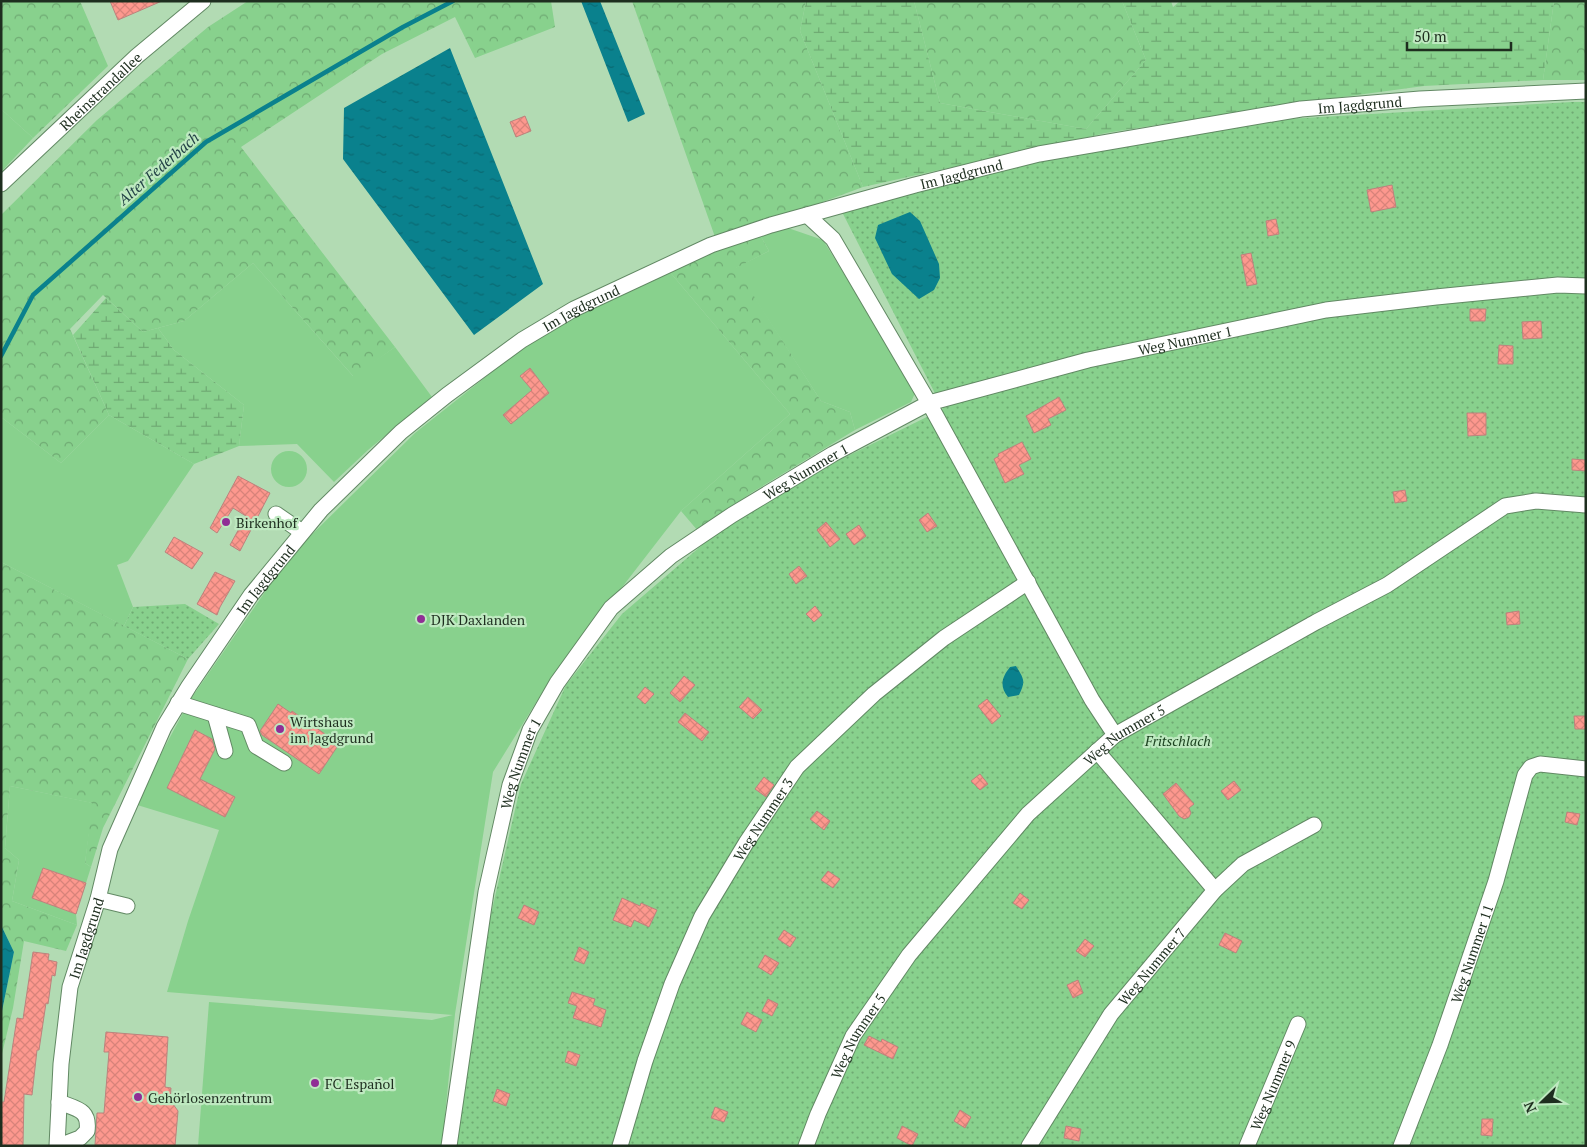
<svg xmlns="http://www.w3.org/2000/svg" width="1587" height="1147" font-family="'PT Serif',serif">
	<defs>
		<pattern id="forest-crowns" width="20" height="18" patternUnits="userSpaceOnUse" patternTransform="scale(1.25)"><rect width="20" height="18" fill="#88d18d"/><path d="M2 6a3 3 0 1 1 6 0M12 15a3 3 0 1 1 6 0" fill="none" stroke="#6faa73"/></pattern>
		<pattern id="wetland-marsh" width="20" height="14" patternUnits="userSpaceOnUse" patternTransform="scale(1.25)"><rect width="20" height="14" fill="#88d18d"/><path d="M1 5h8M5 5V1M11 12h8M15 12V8" fill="none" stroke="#6faa73"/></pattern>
		<pattern id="garden-dots" width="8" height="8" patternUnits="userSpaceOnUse" patternTransform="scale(1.25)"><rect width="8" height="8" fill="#88d18d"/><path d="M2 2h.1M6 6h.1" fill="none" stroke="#6faa73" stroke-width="1.8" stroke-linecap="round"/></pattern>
		<pattern id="water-ripples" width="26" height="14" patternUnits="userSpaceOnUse" patternTransform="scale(1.25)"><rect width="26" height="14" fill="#0a818d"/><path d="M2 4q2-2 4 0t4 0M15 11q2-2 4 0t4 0" fill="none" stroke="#0a6a73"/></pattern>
		<pattern id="building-cross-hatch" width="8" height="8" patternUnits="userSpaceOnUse" patternTransform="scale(1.25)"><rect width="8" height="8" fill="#fd988e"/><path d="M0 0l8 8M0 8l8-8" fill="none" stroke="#d8837a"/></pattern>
	</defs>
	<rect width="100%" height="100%" fill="#b2dbb3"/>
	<path fill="#88d18d" d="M1,109L33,138L1,172Z
		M788,228L823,240L916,391L911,402L855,430L850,412L821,401L735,268L769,251L759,233Z
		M253,263L353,376L395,347L432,397L368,450L334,482L297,444L239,446L244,405L174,350L158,328L184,321Z
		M669,271L790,414L681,511L548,683L493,772L455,1014L442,1146H198L209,1002L432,1020L453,1015L167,992L188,921L219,830L134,804L190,700L290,556L415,433L507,360L575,314Z
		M109,415L194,464L128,561L117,565L133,607L124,626L1,562V417L61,463Z
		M271 469a18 18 0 1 1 36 0a18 18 0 1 1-36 0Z
		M10,786L93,803L85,863L91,867L86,883L43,868L33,898L76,914L77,925L12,901L19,860L5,848Z"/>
	<path fill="url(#forest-crowns)" d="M4,1H80L108,66L33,138L1,109V5Z
		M248,1H551L555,27L475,58L455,17L382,54L241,147L395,347L354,377L253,263L184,321L143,332L103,295L70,329L109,415L61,463L1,417V215L97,120L208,27Z
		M632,1H806L800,31L863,187L809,207L715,237Z
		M914,1H1122L1146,60L1086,129L940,103Z
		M1554,1H1586V80H1543Z
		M759,233L769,251L736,268L821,401L850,412L855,430L751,493L698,531L681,511L790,414L669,271L713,250Z
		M1,562L188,659L103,828L91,867L85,863L92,803L10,786L5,848L19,860L12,901L77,925L66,951L24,941L13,1008L1,1058V1016L14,952L1,925Z"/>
	<path fill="url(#wetland-marsh)" d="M806,1H914L940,103L1086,129L1146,60L1122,1H1171L1173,7L1180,1H1554L1543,80L1424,86L1283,105L1106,133L863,187L800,31Z
		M106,298L143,332L158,328L174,350L244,405L239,446L194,464L109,415L73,335Z"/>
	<path fill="url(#garden-dots)" d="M1572,102H1586V1146H455L485,940L521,784L566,685L622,614L715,534L797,481L943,409L842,212L1037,162L1288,119Z
		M185,604L219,624L188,659L124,626L133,607Z"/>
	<path fill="url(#water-ripples)" d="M581,1H600L645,114L628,122Z
		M450,48L543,284L474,335L343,159L344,108Z
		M910,212L920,221L939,264L940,278L934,290L919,299L892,274L875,238L878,225Z
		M1016,666C1024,679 1026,681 1019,695L1008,697C999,686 1002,677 1010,667Z
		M1,925L14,952L1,1016Z"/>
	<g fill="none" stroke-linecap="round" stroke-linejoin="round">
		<path stroke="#0a818d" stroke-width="4.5" d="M1,356L33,295L206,142L403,27L453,1"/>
	</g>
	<path fill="url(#building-cross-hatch)" stroke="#bb837d" d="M110,1H162L118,20Z
		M525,116L531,131L516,137L510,122Z
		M1392,185L1396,207L1371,212L1367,190Z
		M1276,219L1279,234L1268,236L1266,221Z
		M1251,253L1257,284L1247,286L1241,255Z
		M1470,309H1486L1485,321H1470Z
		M1541,321L1542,338L1523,339L1522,322Z
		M1499,345L1513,346V364H1498Z
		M530,368L549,393L511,424L503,415L532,390L520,376Z
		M1059,397L1066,410L1048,419L1051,425L1034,433L1026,416Z
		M1467,413H1486V435L1468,436Z
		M1022,442L1031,459L1019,465L1024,474L1005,483L994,459L999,456L998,454Z
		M1572,459L1586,460V471L1572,470Z
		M238,476L270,493L240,551L230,545L246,516L233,508L217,533L210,528Z
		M1405,490L1407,501L1395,503L1393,492Z
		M928,513L937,526L927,532L919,520Z
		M826,522L840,539L830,547L817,530Z
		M859,525L866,536L854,545L846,534Z
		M174,537L203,553L192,569L165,552Z
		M799,566L807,576L796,584L789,574Z
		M215,572L235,581L220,607L217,615L197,604Z
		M815,606L822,615L814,622L806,614Z
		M1519,611L1520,624L1507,625L1506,613Z
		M684,676L695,685L680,702L670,693Z
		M645,687L654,694L645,704L637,697Z
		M748,697L762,710L753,719L739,707Z
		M987,699L1001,716L992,724L978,706Z
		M278,704L291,713L292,711L325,734L323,737L337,747L319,774L262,735L260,731Z
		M685,713L709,732L702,741L678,722Z
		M1574,716H1585L1586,729H1575Z
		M195,730L212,739L215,749L200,779L235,797L225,817L167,788Z
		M980,774L988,784L980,790L971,781Z
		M764,777L774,785L766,797L755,789Z
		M1234,781L1241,790L1228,800L1221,791Z
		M1176,783L1194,804L1189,808L1191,813L1189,817L1184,819L1179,816L1163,794Z
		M817,811L830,821L824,830L810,819Z
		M1567,812L1580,814L1577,825L1565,822Z
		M43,868L86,883L76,914L32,898Z
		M828,871L840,879L833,888L821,880Z
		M1020,893L1029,900L1022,909L1013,903Z
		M622,898L640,906L641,903L657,910L649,927L634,920L631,927L613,920Z
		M524,905L539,912L534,925L518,918Z
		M784,930L796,938L790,947L778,939Z
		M1225,933L1242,941L1236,953L1219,945Z
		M1085,939L1094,946L1085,957L1076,951Z
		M579,947L589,952L584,964L574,960Z
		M33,952L49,954L48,960L57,962L55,976L52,975L48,1004L46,1003L39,1050H37L32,1095L24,1094L23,1146H1V1102H4L17,1018L23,1019Z
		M765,955L779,963L771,975L758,967Z
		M1078,980L1083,993L1073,998L1067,985Z
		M572,992L595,999L593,1005L606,1010L601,1027L573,1018L577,1006L568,1003Z
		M768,999L778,1004L772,1016L762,1011Z
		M747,1012L762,1020L756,1032L741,1024Z
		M106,1032L168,1037L165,1087L171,1088L170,1100L178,1111L175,1146L95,1145L97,1113H104L109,1052H104Z
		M869,1036L881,1042L882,1039L898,1047L893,1059L864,1045Z
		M568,1051L580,1055L576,1066L565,1062Z
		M497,1089L510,1094L506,1106L493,1101Z
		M715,1107L728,1112L724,1122L711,1118Z
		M960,1110L971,1117L965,1128L954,1121Z
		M1482,1119H1493L1492,1136L1481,1135Z
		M902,1126L918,1134L912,1146L897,1138Z
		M1066,1126L1081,1129L1079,1141L1064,1138Z"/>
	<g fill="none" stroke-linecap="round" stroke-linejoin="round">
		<defs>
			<g id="minor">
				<path id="s1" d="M1,184L137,56L203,1"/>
				<path d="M807,215L833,239L929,403L1092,700L1115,735"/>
				<path d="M276,514L302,532"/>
				<path d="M178,703L248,725L256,746L284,763"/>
				<path d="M215,715L225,751"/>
				<path d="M1097,751L1215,890"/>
				<path d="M98,899L127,906"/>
				<path d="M59,1102C76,1109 90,1109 87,1131L80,1138L59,1146"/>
				<path id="s2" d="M57,1146L61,1064L70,987L98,899L110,849L164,727L189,686L251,595L321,510L401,432L447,395L522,340L574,309L711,245L771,225L915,185L1039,154L1301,109L1420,99L1586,91"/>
				<path id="s3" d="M449,1146L486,892L510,785L530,730L557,683L611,608L671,556L732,515L833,454L929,403L1088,360L1326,310L1436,297L1558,285L1586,286"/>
				<path id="s4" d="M620,1146L645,1061L672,984L702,916L746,843L797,767L874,694L944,638L1028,582"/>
				<path id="s5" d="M806,1146L818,1114L853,1036L909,955L1028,814L1115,735L1316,622L1387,585L1505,506L1536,501L1586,505"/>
				<path id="s6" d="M1029,1146L1111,1014L1215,890L1243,864L1314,825"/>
				<path id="s7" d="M1247,1146L1298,1024"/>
				<path id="s8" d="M1401,1146L1440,1045L1496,881L1525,775L1531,767L1540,764L1586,769"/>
			</g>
		</defs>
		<use href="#minor" stroke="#628964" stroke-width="17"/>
		<use href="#minor" stroke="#fff" stroke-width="15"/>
	</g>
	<g fill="#902e95" stroke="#bee9c0" stroke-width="2">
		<circle cx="226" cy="522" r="5"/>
		<circle cx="421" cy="619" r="5"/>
		<circle cx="280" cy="729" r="5"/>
		<circle cx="315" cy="1083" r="5"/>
		<circle cx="138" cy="1097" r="5"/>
	</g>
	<g text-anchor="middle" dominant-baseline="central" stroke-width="4.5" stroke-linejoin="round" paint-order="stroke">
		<g font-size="14" fill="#1e2e1f" stroke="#bee9c0">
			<text stroke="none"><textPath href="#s1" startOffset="136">Rheinstrandallee</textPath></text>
			<text stroke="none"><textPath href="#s2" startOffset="1846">Im Jagdgrund</textPath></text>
			<text stroke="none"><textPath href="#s2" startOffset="1441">Im Jagdgrund</textPath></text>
			<text stroke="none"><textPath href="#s2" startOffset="1036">Im Jagdgrund</textPath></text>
			<text stroke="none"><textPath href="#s3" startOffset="1215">Weg Nummer 1</textPath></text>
			<text stroke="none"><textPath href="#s3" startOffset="810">Weg Nummer 1</textPath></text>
			<text stroke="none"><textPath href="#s2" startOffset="616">Im Jagdgrund</textPath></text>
			<text stroke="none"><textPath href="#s5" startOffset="528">Weg Nummer 5</textPath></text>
			<text stroke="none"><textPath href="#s3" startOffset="390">Weg Nummer 1</textPath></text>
			<text stroke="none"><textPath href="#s4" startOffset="359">Weg Nummer 3</textPath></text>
			<text stroke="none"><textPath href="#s2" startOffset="211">Im Jagdgrund</textPath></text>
			<text stroke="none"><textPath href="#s8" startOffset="205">Weg Nummer 11</textPath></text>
			<text stroke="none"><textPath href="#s6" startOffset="218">Weg Nummer 7</textPath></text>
			<text stroke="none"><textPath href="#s5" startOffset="122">Weg Nummer 5</textPath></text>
			<text stroke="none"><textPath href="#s7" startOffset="66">Weg Nummer 9</textPath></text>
		</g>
		<g font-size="14" fill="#1e2e1f" stroke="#bee9c0" text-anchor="start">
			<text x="236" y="522">Birkenhof</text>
			<text x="431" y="619">DJK Daxlanden</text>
			<text x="290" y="721">Wirtshaus<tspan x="290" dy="16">im Jagdgrund</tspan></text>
			<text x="325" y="1083">FC Español</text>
			<text x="148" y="1097">Gehörlosenzentrum</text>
		</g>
		<g font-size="14" font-style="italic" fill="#1c4320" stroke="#bee9c0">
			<text x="1178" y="740">Fritschlach</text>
		</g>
		<g font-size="15" font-style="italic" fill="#234246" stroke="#bee9c0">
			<text transform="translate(158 168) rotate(-41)">Alter Federbach</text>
		</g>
	</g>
	<rect width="1587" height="1147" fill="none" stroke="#1e2e1f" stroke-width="5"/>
	<g transform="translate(1542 1102) rotate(247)" stroke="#bee9c0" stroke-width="4" paint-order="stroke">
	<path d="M0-4L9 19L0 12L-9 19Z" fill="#1e2e1f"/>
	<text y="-8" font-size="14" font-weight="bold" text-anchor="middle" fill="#1e2e1f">N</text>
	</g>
	<path d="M1407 42v8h104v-8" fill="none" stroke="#1e2e1f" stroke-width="2.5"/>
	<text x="1414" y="42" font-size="15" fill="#1e2e1f" stroke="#bee9c0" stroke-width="4" paint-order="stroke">50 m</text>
</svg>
